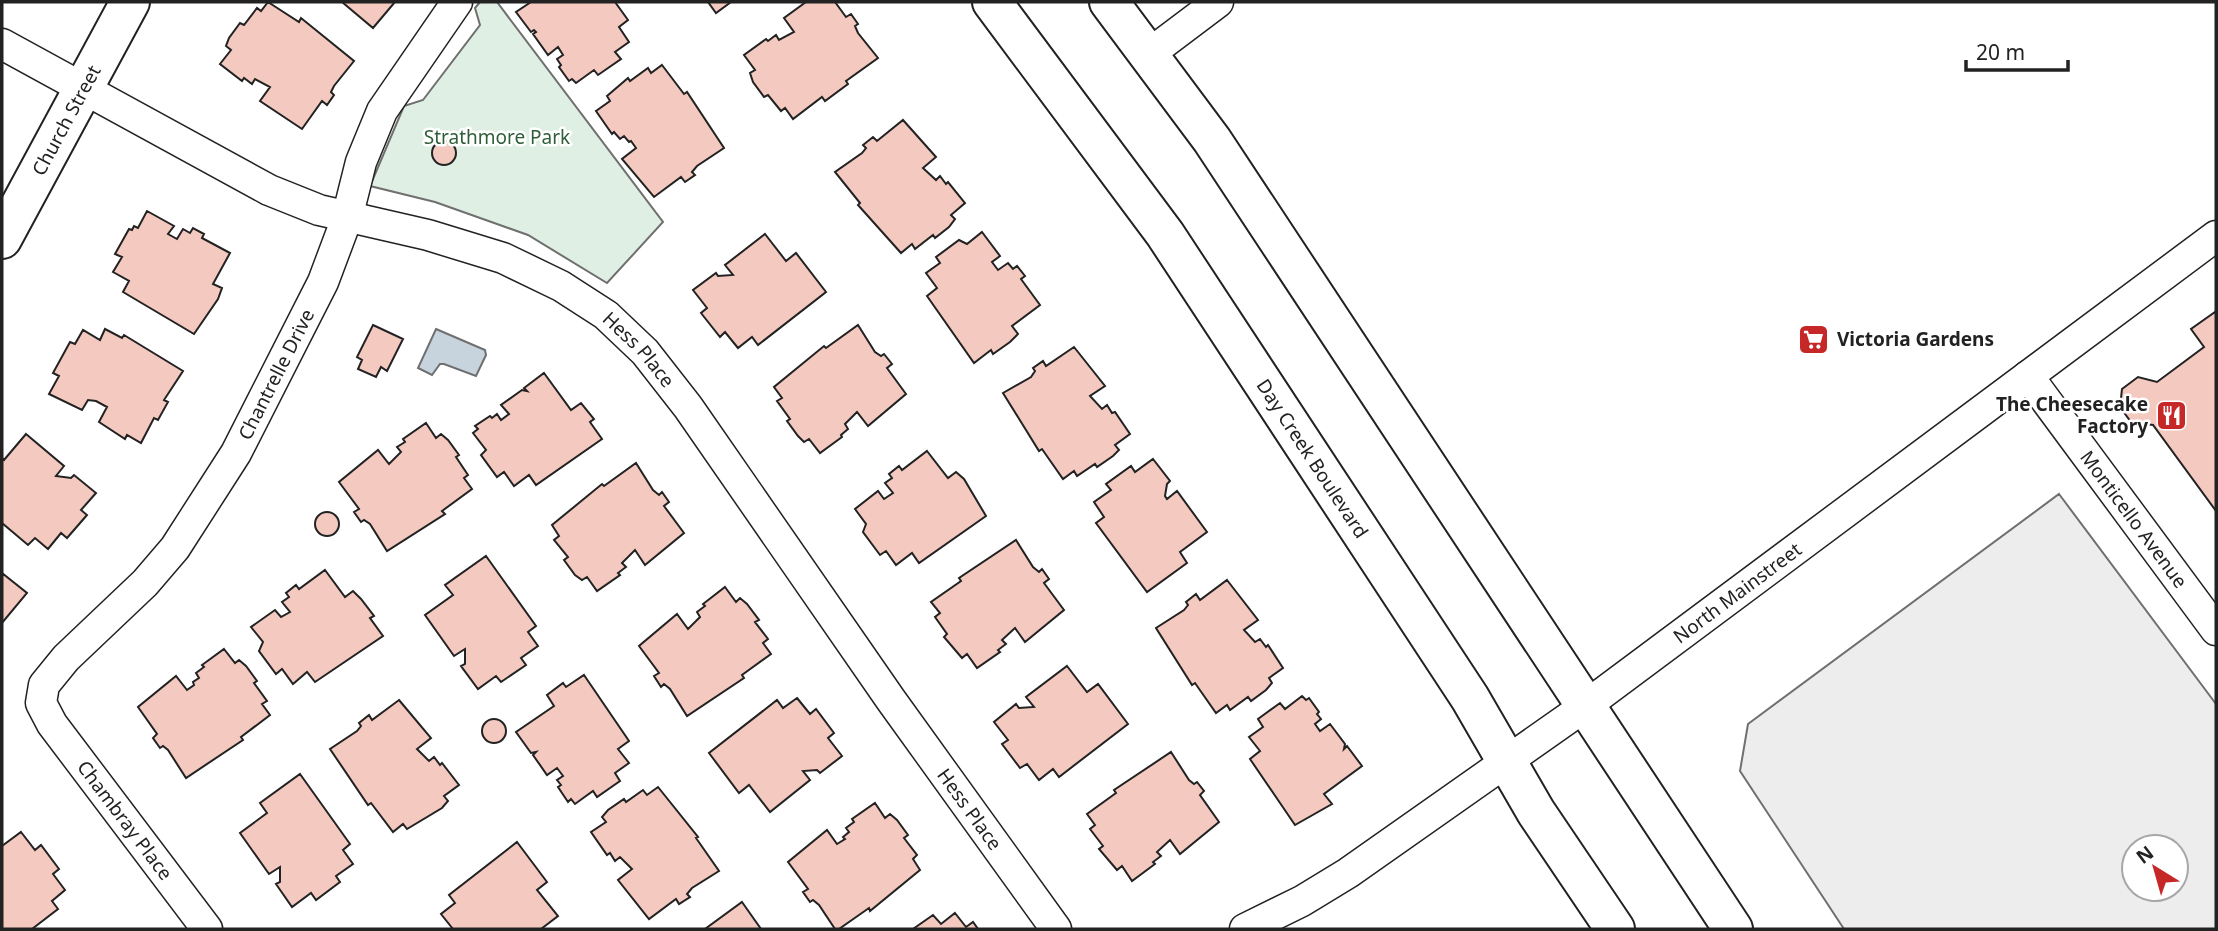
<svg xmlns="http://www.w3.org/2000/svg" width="2218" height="931" font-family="'Noto Sans',sans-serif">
	<rect width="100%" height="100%" fill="#fff"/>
	<path fill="#e0efe3" stroke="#6f6f6f" stroke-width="2" d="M480,2H497L663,222L607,283L528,235L435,202L370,186L404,106L423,100L480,25L475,8Z"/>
	<path fill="#ededed" stroke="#6f6f6f" stroke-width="2" fill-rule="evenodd" d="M2059,494L2216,704V929H1844L1740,771L1748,724ZM2134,847H2176V889H2134Z"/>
	<path fill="#c7d3dd" stroke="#6f6f6f" stroke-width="2" d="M436,329L485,350L486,355L476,376L444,364H440L432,375L418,368Z"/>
	<path fill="#f3c9c0" stroke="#222" stroke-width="2" d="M268,2L299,22L301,18L354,61L334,86L331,92L334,95L327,105L322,101L302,129L260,101L270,87L255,79L252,84L244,78L242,81L220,64L231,50L226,46L229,38L240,23L244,25L257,8L261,11Z
		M342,2H395L373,28Z
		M531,2H615L628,20L619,27L629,42L615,52L621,59L598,75L594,70L576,83L572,79L569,81L559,67L561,65L557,59L563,55L558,47L548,55L533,34L536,32L534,30L531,32L516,12Z
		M708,2H731L716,13Z
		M806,2H835L846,17L851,14L858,24L855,26L858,33L878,58L846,81L848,84L825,101L822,97L793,119L785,108L781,111L768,95L764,97L753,82L750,73L755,70L744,55L766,39L768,41L776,35L779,40L794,32L784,18Z
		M662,65L684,94L687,92L724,148L697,166L692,172L695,175L685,182L681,177L654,197L622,159L636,148L631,141L629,142L624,136L620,139L614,132L612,134L596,111L610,101L607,96L628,78L630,81L648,68L651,73Z
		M903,120L936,157L923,168L936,180L940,176L946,184L948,182L965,203L951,215L955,219L949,227L935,238L933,235L915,249L912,244L901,253L858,205L860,203L835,172L862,153L866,148L863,145L873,137L877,141Z
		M432 153a12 12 0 1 1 24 0a12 12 0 1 1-24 0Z
		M147,211L174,226L168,234L177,239L183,229L190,233L193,228L204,234L202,238L230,253L213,284L222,288L218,299L194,334L123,292L129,281L113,272L122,257L115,254L129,229L132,230L134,226L138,228Z
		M982,232L1000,256L992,262L998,270L1008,263L1013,269L1017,266L1025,276L1021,279L1040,305L1012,326L1018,334L1010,342L993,354L991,350L974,363L927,296L937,288L926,273L940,263L936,257L959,240L967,244Z
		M765,234L786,261L796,253L826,292L758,345L752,337L738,348L725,332L720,337L701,313L707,308L693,290L716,273L718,276L733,275L725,265Z
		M2215,312L2216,314V511L2153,425L2131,422L2120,407L2122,389L2138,377L2157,382L2204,347L2191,329Z
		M373,325L403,339L387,371L381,367L376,377L358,369L362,360L357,357Z
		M858,325L875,352L881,356L884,354L892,364L887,368L906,394L868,426L857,412L845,424L848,429L841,435L842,437L820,453L809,439L804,442L798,436L787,421L790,419L777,401L782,398L774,387L824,346L826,348Z
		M105,329L122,338L124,335L183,371L164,400L168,402L158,420L154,418L141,443L127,435L125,439L99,422L107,407L96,401L88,400L82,410L49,394L59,376L53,373L70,342L75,344L83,330L100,340Z
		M1074,347L1105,386L1090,396L1102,409L1107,405L1112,413L1115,412L1130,434L1115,445L1119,450L1113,456L1097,467L1095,464L1077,476L1074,471L1063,479L1042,449L1039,451L1003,393L1031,377L1035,371L1033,368L1043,361L1046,366Z
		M544,373L571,410L581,403L594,419L590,422L602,439L536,485L529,475L514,486L504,472L497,477L481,455L486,450L473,433L478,429L475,426L490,416L492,418L497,414L501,420L509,414L501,405L522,390L527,391L524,388Z
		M426,423L436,438L441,434L448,440L459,455L456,457L468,475L464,478L472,489L442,511L445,514L387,551L370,524L364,520L361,522L354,512L359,509L339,482L378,450L389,464L401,452L397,447L405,442L403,439Z
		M26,434L64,466L56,476L71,478L74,475L96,493L81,510L87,515L67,538L61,533L48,549L35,538L28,545L2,523V458L4,460Z
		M927,451L948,478L956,472L964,479L986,516L919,563L912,553L896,565L886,551L880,555L863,532L866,524L855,509L878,491L884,499L893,493L885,483L892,478L889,474L899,466L902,470Z
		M1153,459L1170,481L1167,484L1165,496L1167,499L1177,491L1207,532L1180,552L1187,563L1147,592L1096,523L1104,517L1094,502L1111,490L1106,484L1131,466L1135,472Z
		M636,463L653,490L659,495L662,492L669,502L664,506L684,533L645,565L635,550L622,563L626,567L618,573L620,575L597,591L587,577L582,580L575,575L564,560L568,557L554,540L559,536L552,525L602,484L604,486Z
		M315 524a12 12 0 1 1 24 0a12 12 0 1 1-24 0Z
		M1016,540L1033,567L1039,572L1042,569L1049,579L1044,583L1064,610L1025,642L1015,628L1002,640L1006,644L998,650L1000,652L977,668L967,654L962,658L944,637L947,634L935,617L940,613L931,602L961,581L959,578Z
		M486,556L536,626L528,632L538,646L521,658L526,665L501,682L496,676L478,689L461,666L465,664V649L454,656L425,615L453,595L445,585Z
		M325,570L345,597L353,591L361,599L374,616L370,618L383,636L315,682L307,672L293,684L282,669L276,674L259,651L263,642L251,627L275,610L281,617L290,612L282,602L289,597L286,593L296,585L299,589Z
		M2,573L27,593L2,623Z
		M1227,580L1258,620L1244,630L1255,642L1260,639L1266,647L1268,645L1283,668L1269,678L1272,683L1266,690L1251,701L1248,697L1230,710L1227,705L1216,713L1195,683L1192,685L1156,628L1184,610L1188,605L1186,602L1196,594L1200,600Z
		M725,587L736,602L740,598L747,604L759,620L755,622L768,639L763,643L771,654L742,675L744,678L687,716L670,689L664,684L661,687L654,676L659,673L639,646L677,614L688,629L700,617L697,612L705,606L703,604Z
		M224,649L235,663L239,660L246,666L257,681L254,683L267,701L262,704L270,715L241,737L243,740L186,778L168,750L163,746L160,748L153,738L157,734L138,707L176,676L187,690L194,685L193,682L199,678L196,673L204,667L202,665Z
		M1067,666L1087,692L1098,684L1128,724L1059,777L1053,769L1039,780L1027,764L1020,768L1002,744L1008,740L994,722L1016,704L1019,708L1034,707L1026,697Z
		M584,675L629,741L618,749L629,763L615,773L620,781L597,797L593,791L575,804L571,799L568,802L558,787L561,785L557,780L563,776L557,768L547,775L533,755L536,752L531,753L516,732L554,706L547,695L563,683L566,687Z
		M1302,696L1306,700L1309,698L1319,712L1317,714L1321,719L1315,724L1320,731L1330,724L1345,744L1344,749L1347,746L1362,766L1324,794L1332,804L1295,825L1250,759L1260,751L1249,737L1263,727L1258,719L1280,703L1285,709Z
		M797,698L810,714L816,709L834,733L828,738L842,756L820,773L817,770L803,771L810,780L770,812L749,785L739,793L709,753L777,700L783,708Z
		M399,700L431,738L417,749L429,761L434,757L440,765L442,763L459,785L444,796L448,801L442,808L407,829L403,824L393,832L371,803L368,805L330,749L357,731L361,726L359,723L369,715L372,720Z
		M482 731a12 12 0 1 1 24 0a12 12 0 1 1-24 0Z
		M1171,752L1189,780L1194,784L1197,782L1204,791L1200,795L1219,822L1180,854L1170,840L1157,852L1161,856L1153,862L1155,864L1132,881L1122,866L1117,870L1099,849L1103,846L1090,829L1095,825L1087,814L1116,793L1114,790Z
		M300,774L350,844L343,850L353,864L336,876L340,882L316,900L311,893L292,907L276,884L280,882V867L269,874L240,833L267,813L260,803Z
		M658,787L698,837L696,838L719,871L692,888L687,894L690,897L679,904L676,899L649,919L618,880L632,869L620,857L615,861L610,853L607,855L591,832L606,822L602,817L608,810L624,799L626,802L643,790L647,795Z
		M875,803L885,818L890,814L897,820L908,835L904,838L917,855L913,859L920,870L870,911L869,908L839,929H835L819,905L813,900L810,902L803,892L808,889L788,862L827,830L837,844L845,839L843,837L849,832L846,828L854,822L852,819Z
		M21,832L35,850L41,845L59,869L53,874L65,890L52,901L58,909L32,929H2V846Z
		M517,842L547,882L537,890L558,916L541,929H453L441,914L455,903L449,895Z
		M742,902L761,929H705Z
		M955,913L966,927L973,922L978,929H913L933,915L941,924Z"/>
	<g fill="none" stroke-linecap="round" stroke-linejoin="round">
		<defs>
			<g id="minor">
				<path id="s1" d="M2,44L269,190L319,210L428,235L503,258L561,286L606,315L645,352L688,407L891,700L1056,929"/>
				<path d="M1149,54L1218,2"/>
				<path id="s2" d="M2028,376L2216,630"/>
				<path id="s3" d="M207,929L52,724L41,703L44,685L66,658L145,583L175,548L236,453L323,282L347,218L361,162L382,111L457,2"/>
				<path id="s4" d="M1245,929L1302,901L1348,873L1584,707L2216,236"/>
			</g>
			<g id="secondary">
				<path id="s5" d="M992,2L1165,234L1470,698L1536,812L1615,929"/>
				<path d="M1109,2L1212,140L1733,929"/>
				<path id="s6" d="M2,239L130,2"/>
			</g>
		</defs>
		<use href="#minor" stroke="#222" stroke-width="33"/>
		<use href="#secondary" stroke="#222" stroke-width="42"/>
		<use href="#minor" stroke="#fff" stroke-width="30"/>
		<use href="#secondary" stroke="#fff" stroke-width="38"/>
	</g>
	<defs>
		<symbol id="supermarket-square" viewBox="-11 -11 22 22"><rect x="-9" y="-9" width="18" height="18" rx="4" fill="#c62828" stroke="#fff"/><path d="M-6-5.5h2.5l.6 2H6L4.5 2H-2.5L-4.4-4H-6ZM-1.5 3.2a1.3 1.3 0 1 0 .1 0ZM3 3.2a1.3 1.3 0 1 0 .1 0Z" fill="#fff"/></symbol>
		<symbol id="restaurant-square" viewBox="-11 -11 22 22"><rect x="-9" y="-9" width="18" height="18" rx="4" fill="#c62828" stroke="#fff"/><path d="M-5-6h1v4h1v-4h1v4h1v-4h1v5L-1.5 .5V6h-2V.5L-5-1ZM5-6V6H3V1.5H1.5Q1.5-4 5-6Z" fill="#fff"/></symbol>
	</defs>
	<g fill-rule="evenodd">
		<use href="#supermarket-square" x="1796" y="322" width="35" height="35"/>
		<use href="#restaurant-square" x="2154" y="398" width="35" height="35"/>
	</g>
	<g text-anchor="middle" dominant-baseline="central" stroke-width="5" stroke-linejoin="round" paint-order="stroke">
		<g font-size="19" fill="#222" stroke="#fff">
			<text stroke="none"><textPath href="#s6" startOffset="135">Church Street</textPath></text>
			<text stroke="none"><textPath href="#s1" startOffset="714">Hess Place</textPath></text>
			<text stroke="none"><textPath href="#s3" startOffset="690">Chantrelle Drive</textPath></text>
			<text stroke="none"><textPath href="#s5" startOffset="558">Day Creek Boulevard</textPath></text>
			<text stroke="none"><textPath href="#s2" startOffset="178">Monticello Avenue</textPath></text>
			<text stroke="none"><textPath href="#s4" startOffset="597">North Mainstreet</textPath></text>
			<text stroke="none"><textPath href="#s1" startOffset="1281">Hess Place</textPath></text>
			<text transform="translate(125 820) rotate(53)">Chambray Place</text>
		</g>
		<g font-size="19" fill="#2f5e38" stroke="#fff">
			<text x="497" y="137">Strathmore Park</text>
		</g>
		<g font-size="19" font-weight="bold" fill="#222" stroke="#fff" text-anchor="start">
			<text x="1837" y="339">Victoria Gardens</text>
			<text x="2148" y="404" text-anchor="end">The Cheesecake<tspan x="2148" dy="22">Factory</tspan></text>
		</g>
	</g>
	<rect width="2218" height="931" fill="none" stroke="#222222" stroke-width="7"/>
	<g transform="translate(2155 868) rotate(323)"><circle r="33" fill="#ffffff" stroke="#a7a7a7" stroke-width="2"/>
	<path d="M0-5L12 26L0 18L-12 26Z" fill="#c62828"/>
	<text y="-10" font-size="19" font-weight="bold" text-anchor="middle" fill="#222222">N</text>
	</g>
	<path d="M1966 60v10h102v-10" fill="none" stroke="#222222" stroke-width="3.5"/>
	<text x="1976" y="60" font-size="21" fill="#222222" stroke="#ffffff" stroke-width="5" paint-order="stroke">20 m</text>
</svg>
